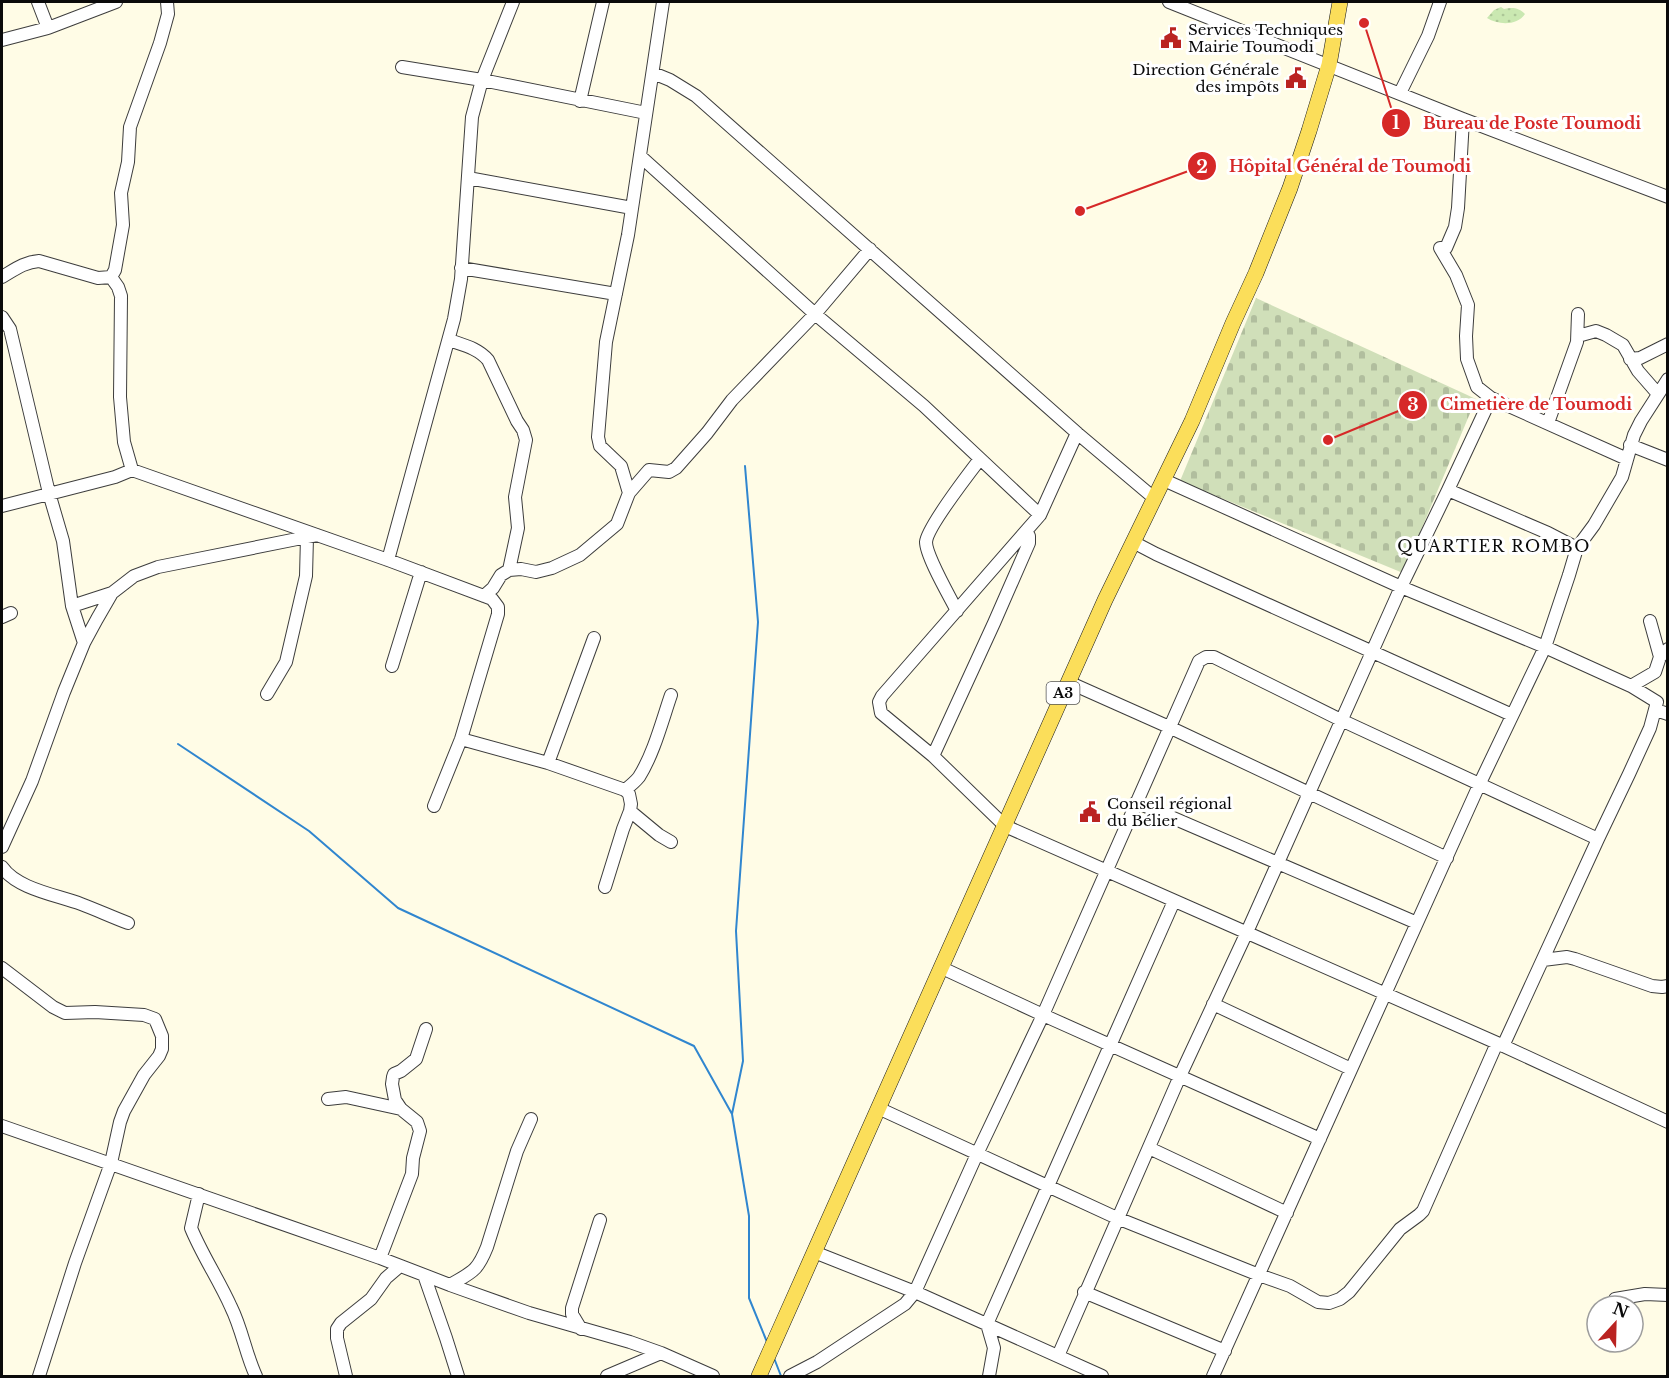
<svg xmlns="http://www.w3.org/2000/svg" width="1669" height="1378" font-family="'Libre Baskerville',serif">
	<defs>
		<pattern id="grass-dots" width="8" height="8" patternUnits="userSpaceOnUse" patternTransform="scale(1.5)"><rect width="8" height="8" fill="#cae8b1"/><path d="M2 2h.1M6 6h.1" fill="none" stroke="#acc697" stroke-width="1.8" stroke-linecap="round"/></pattern>
		<pattern id="cemetery-stones" width="16" height="16" patternUnits="userSpaceOnUse" patternTransform="scale(1.5)"><rect width="16" height="16" fill="#d0dfb9"/><path d="M2 7V4a2 2 0 0 1 4 0v3zM10 15v-3a2 2 0 0 1 4 0v3z" fill="#b1be9e"/></pattern>
	</defs>
	<rect width="100%" height="100%" fill="#fffce6"/>
	<path fill="url(#grass-dots)" d="M1501,7L1504,9C1513,7 1519,8 1525,14C1517,26 1498,25 1487,18L1494,10Z"/>
	<path fill="url(#cemetery-stones)" d="M1256,298L1476,399L1403,573L1180,481Z"/>
	<g fill="none" stroke-linecap="round" stroke-linejoin="round">
		<path stroke="#3086cf" stroke-width="2" d="M178,744L309,831L398,908L694,1046L732,1114L749,1216V1298L767,1342
			M732,1114L743,1061L736,931L758,622L745,466
			M774,1358L781,1376"/>
		<defs>
			<path id="minor" d="M38,2L48,28
				M1169,2L1463,119L1668,197
				M2,40L48,28L116,2
				M402,67L482,80L646,113
				M653,73L670,80L696,96L1077,433L1154,498
				M1400,93L1428,36L1440,2
				M580,101L603,2
				M1463,119L1458,208L1455,227L1446,248H1440L1456,275L1468,305L1466,336L1467,359L1477,387L1491,398L1627,459
				M640,156L815,314L924,406L1040,515
				M468,178L632,208
				M461,268L616,294
				M2,277C14,270 24,262 39,261L98,278L111,277L115,270L123,225L121,193L128,162L130,127L160,43L168,14L167,2
				M111,277L118,287L121,296L120,397L124,442L132,470
				M2,317L10,329L49,493L63,541L72,606L84,643
				M1578,336L1596,331L1606,335L1623,345L1638,371L1658,394
				M449,340C463,345 478,348 488,360L517,421L523,430L526,440L515,497L518,528L509,570
				M1630,359L1640,358L1668,344
				M1548,423L1577,342L1578,314
				M1077,433L1040,515L882,696L879,702L881,713L933,756L1005,826L1497,1043L1668,1122
				M1630,445L1668,460
				M1164,480L1401,587L1545,647L1631,686L1657,702L1650,728L1629,774L1598,839L1503,1046
				M1448,490L1548,533L1577,548
				M629,493L621,466L600,446L598,437L606,342L628,235L663,2
				M2,506L115,477L132,470L388,560L492,599L498,607V614L461,739L434,806
				M1133,542L1156,554L1512,715
				M388,560L454,319L461,279L472,117L482,80L513,2
				M484,596L493,588L501,575L509,570L521,569L536,572L552,568L580,555L617,524L629,493L649,470L669,472L676,468L707,433L732,400L815,314L870,249
				M72,606L112,593
				M957,611C950,597 926,556 926,542C927,528 970,472 980,459
				M2,617L11,613
				M1650,621L1660,657
				M392,666L421,572
				M1068,682L1169,727L1447,858
				M1631,686L1655,672L1660,657L1668,649
				M267,694L286,662L306,576L307,537
				M1656,710L1668,714
				M461,739L548,763L625,790L629,794L631,804L630,811L623,829L605,887
				M933,756L994,623L1029,543V536L1026,531
				M548,763L594,638
				M625,790C630,786 635,782 639,777C654,753 662,721 671,695
				M1136,802L1417,923
				M630,811L659,835L671,842
				M2,847L32,781L64,692L84,643L97,619L112,593L134,576L158,567L317,535
				M2,867C17,889 57,895 81,904C97,910 112,917 128,923
				M1543,960L1567,957L1575,959L1652,986L1662,987L1668,986
				M2,968L53,1007L65,1013L95,1012L144,1015L155,1019L162,1036V1049L159,1056L144,1075L124,1111L120,1122L111,1163L75,1263L39,1376
				M942,968L1043,1015L1320,1139
				M1213,1004L1351,1069
				M328,1099L346,1097L401,1109
				M878,1108L1117,1218L1259,1275L1290,1286L1318,1302L1329,1303L1340,1299L1349,1292L1400,1229L1419,1215L1423,1211L1497,1043
				M2,1126L380,1258L450,1285L529,1313L630,1342L661,1353L713,1376
				M1149,1148L1287,1213
				M199,1194L191,1228C202,1255 219,1280 231,1307C242,1329 246,1355 256,1376
				M814,1252L915,1292L1102,1376
				M380,1258L412,1174L413,1158L420,1131L417,1122L401,1109L395,1100L392,1084L393,1077L394,1074L401,1071L416,1059L426,1029
				M424,1275L446,1338L458,1376
				M450,1285C472,1272 477,1272 487,1247L517,1151L531,1119
				M1084,1292L1225,1351
				M1615,1299L1645,1294L1668,1295
				M581,1329L572,1314V1308L600,1220
				M1058,1356L1180,1076L1247,932L1401,587L1448,490L1491,398
				M346,1376L337,1338V1329L341,1323L371,1299L386,1278L400,1266
				M607,1376L661,1353
				M790,1376L817,1362L905,1304L915,1292L977,1154L1043,1015L1199,661L1206,657H1214L1341,720L1598,839
				M989,1376L994,1348L987,1324L1174,901
				M1213,1376L1480,783L1545,647L1569,575L1577,548L1594,525L1622,477L1634,435L1641,421L1668,379"/>
			<path id="major" d="M759,1376L1105,600L1192,421L1233,323L1256,273L1290,188L1309,131L1329,65L1340,2"/>
		</defs>
		<use href="#minor" stroke="#3d3d3d" stroke-width="14"/>
		<use href="#major" stroke="#1b1b1b" stroke-width="16"/>
		<use href="#minor" stroke="#fff" stroke-width="12"/>
		<use href="#major" stroke="#fbde5a" stroke-width="15"/>
	</g>
	<defs>
		<symbol id="civic-bare" viewBox="-9 -9 18 18"><path d="M-.6-6.5H3V-4.5H.6V-3L4-1V1h2V6H-6V1h2V-1L-.6-3ZM-1.2 2.5V6h2.4V2.5Z" fill="#ba2321" stroke="#fff" stroke-width="2.5" paint-order="stroke"/></symbol>
	</defs>
	<g fill-rule="evenodd">
		<use href="#civic-bare" x="1156" y="23" width="30" height="30"/>
		<use href="#civic-bare" x="1281" y="63" width="30" height="30"/>
		<use href="#civic-bare" x="1075" y="797" width="30" height="30"/>
	</g>
	<g text-anchor="middle" dominant-baseline="central" stroke-width="6" stroke-linejoin="round" paint-order="stroke">
		<rect fill="#fff" stroke="#545454" stroke-width="1.5" x="1046.5" y="682" width="33" height="22" rx="4.5"/>
		<g font-size="14" font-weight="bold" fill="#0a0a0a">
			<text x="1063" y="693">A3</text>
		</g>
		<g font-size="15" fill="#0a0a0a" stroke="#fff" text-anchor="start">
			<text x="1188" y="29">Services Techniques<tspan x="1188" dy="17">Mairie Toumodi</tspan></text>
			<text x="1279" y="69" text-anchor="end">Direction Générale<tspan x="1279" dy="17">des impôts</tspan></text>
			<text x="1107" y="803">Conseil régional<tspan x="1107" dy="17">du Bélier</tspan></text>
		</g>
		<g font-size="16" letter-spacing="1.5" fill="#0a0a0a" stroke="#fff">
			<text x="1494" y="546">QUARTIER ROMBO</text>
		</g>
	</g>
	<path fill="none" stroke="#d62828" stroke-width="2" d="M1364 23L1396 123M1080 211L1202 166M1328 440L1413 405"/>
	<g fill="#d62828" stroke="#fff" stroke-width="2">
		<circle cx="1364" cy="23" r="6"/>
		<circle cx="1080" cy="211" r="6"/>
		<circle cx="1328" cy="440" r="6"/>
		<circle cx="1396" cy="123" r="15"/>
		<circle cx="1202" cy="166" r="15"/>
		<circle cx="1413" cy="405" r="15"/>
	</g>
	<g font-size="18" text-anchor="middle" font-weight="bold" fill="#fff">
		<text x="1396" y="129">1</text>
		<text x="1202" y="173">2</text>
		<text x="1413" y="411">3</text>
	</g>
	<g font-size="16" text-anchor="middle" font-weight="bold" fill="#d62828" stroke="#fff" stroke-width="6" stroke-linejoin="round" paint-order="stroke">
		<text x="1532" y="129">Bureau de Poste Toumodi</text>
		<text x="1350" y="172">Hôpital Général de Toumodi</text>
		<text x="1536" y="410">Cimetière de Toumodi</text>
	</g>
	<rect width="1669" height="1378" fill="none" stroke="#0a0a0a" stroke-width="6"/>
	<g transform="translate(1615 1324) rotate(22)"><circle r="28" fill="#ffffff" stroke="#9d9d9d" stroke-width="1.5"/>
	<path d="M0-4.5L10 22L0 15L-10 22Z" fill="#ba2321"/>
	<text y="-9" font-size="16" font-weight="bold" text-anchor="middle" fill="#0a0a0a">N</text>
	</g>
</svg>
